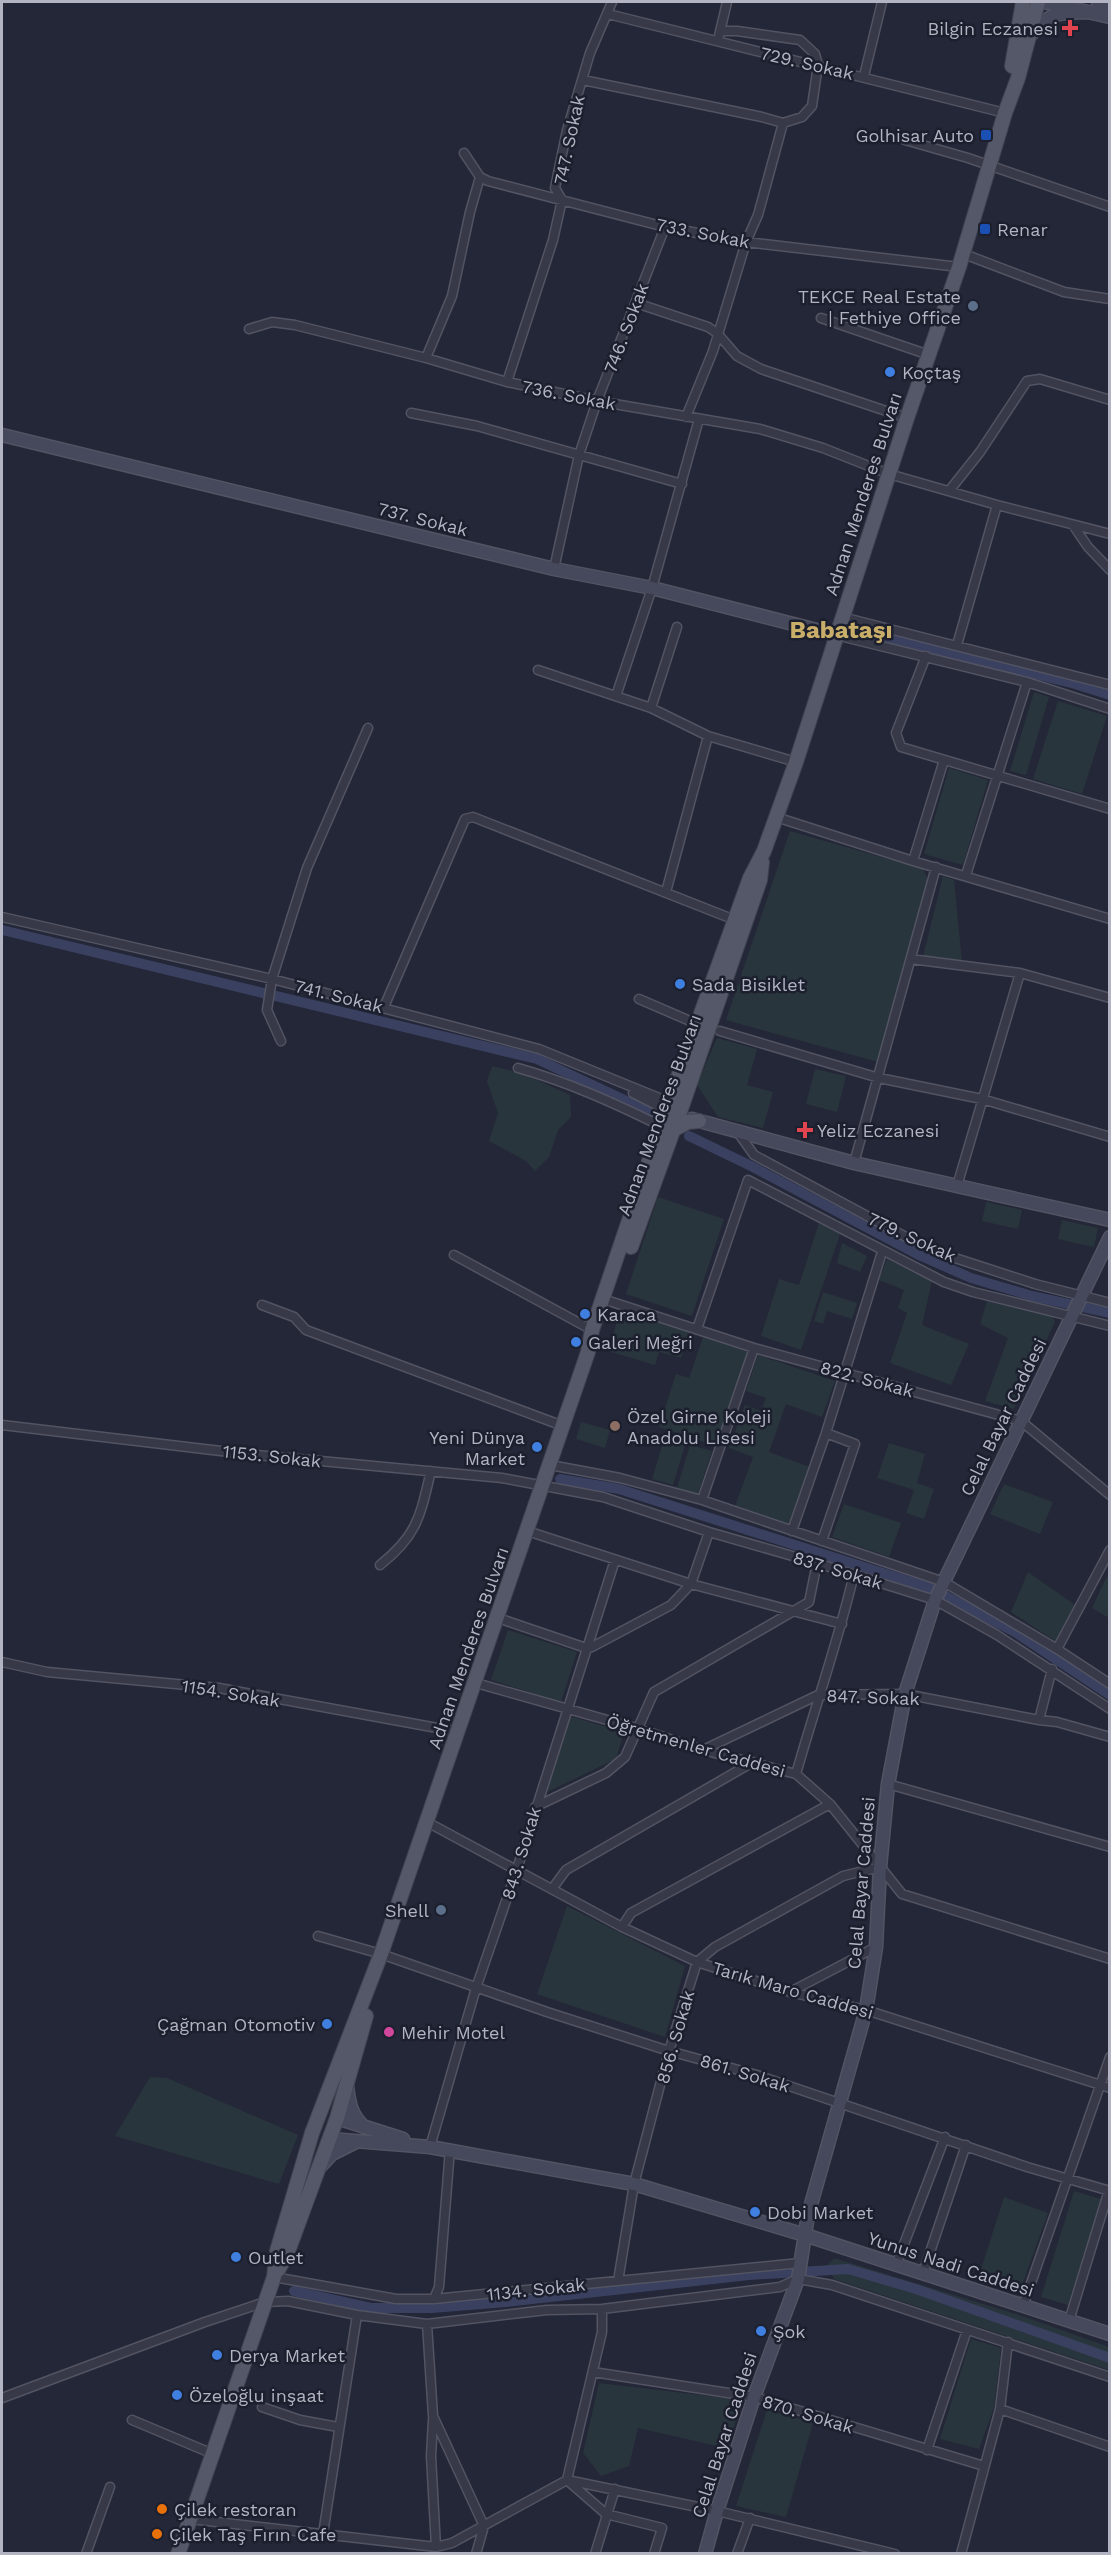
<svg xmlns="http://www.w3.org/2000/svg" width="1111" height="2555" font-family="'Work Sans',sans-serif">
	<rect width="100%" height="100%" fill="#242738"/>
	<path fill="#29353c" d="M1034,692L1049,697L1026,775L1010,771Z
		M1058,701L1107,716L1082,794L1033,779Z
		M949,768L988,780L963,865L924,854Z
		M790,831L923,869L928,879L878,1062L726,1020Z
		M943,876L954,880L962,962L923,956Z
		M717,1038L757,1049L747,1085L773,1092L763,1128L718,1117L697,1085Z
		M492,1066L524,1074L570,1095L571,1117L558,1130L549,1157L535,1171L526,1161L489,1141L498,1113L487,1081Z
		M815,1069L846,1076L837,1112L806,1104Z
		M658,1197L724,1219L692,1316L626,1294Z
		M986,1202L1022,1210L1018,1229L982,1221Z
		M1062,1220L1098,1228L1094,1247L1058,1239Z
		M819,1223L840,1234L801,1350L761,1336L779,1279L799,1285Z
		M842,1243L867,1256L860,1272L837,1263Z
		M887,1259L932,1281L922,1325L969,1344L951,1385L890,1363L907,1313L898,1308L904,1290L879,1280Z
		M823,1292L857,1303L852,1319L827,1311L823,1324L814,1321Z
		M987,1301L1052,1315L1055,1322L1014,1409L985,1401L1008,1338L980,1324Z
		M621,1309L690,1330L681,1358L659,1352L655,1365L608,1351Z
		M703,1337L748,1352L716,1446L659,1427L676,1374L689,1378Z
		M758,1355L835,1381L822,1417L786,1404L769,1452L810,1467L789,1526L735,1506L753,1457L729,1448L745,1405L761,1411L766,1398L746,1391Z
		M581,1422L610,1430L605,1448L576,1439Z
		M665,1436L686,1442L673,1485L652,1479Z
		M889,1443L925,1454L917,1483L934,1489L924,1519L906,1513L914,1490L877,1478Z
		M690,1445L712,1451L698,1494L677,1488Z
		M1004,1484L1053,1502L1040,1534L990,1514Z
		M844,1504L901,1523L889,1557L832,1537Z
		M1028,1572L1075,1605L1055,1641L1011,1612Z
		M1107,1576L1109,1577V1618L1092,1608Z
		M508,1630L577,1652L561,1702L491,1680Z
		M569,1716L624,1732L616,1759L549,1791L543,1790Z
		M567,1906L685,1966L665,2037L537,1994Z
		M150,2077L167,2078L298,2135L279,2184L115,2136Z
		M1074,2191L1101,2199L1068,2305L1041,2297Z
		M1004,2197L1048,2213L1020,2291L979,2276Z
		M834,2258L1025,2317L1109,2347V2370L834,2279L827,2266Z
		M971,2339L1001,2348L994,2408L979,2449L940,2439Z
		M599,2383L743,2400L726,2448L638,2428L629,2466L601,2476L583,2453Z
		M767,2410L813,2423L786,2517L736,2506Z"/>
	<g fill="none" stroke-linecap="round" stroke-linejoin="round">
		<path stroke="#3a405f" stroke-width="10" d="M860,631L1075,684L1110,695
			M2,930L537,1059L650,1112
			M689,1136L751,1166L919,1255L971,1278L1032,1296L1110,1313
			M560,1479L619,1489L930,1588L1015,1632L1110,1695
			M294,2291L371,2308H432L506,2302L749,2275L848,2269L916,2289L1110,2358"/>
		<defs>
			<path id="street" d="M608,14L1005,113
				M719,36L727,2
				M864,76L882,2
				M583,80L762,117L783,123
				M905,140L968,158L1110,207
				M464,153L480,177L488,181L665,227L746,242L959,267
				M964,254L1064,292L1110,299
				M636,303L708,327L717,333L737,356L761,369L907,418
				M821,318L929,355
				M249,329L272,322L295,325L426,358L507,382L597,401L760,429L823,448L889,474L997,505L1110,534
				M426,358L452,296L470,212L480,177
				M507,382L553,240L562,200L555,188L567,130L590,53L612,2
				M411,413L477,426L682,484
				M686,417L713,351L746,242L758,215L783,123L802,117L812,106L818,65L815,54L800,40L737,31H720
				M949,491L980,452L1027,381L1040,379L1110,400
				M1073,525L1088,547L1110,570
				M554,569L579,455L597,401L665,227
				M842,617L1110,685
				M836,635L1027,682L1110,709
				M957,645L997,505
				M926,656L896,733L901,747L1110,809
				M538,670L651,708L708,736L796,762
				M616,696L652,588L699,419
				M651,708L677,627
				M776,817L913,861L1110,919
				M913,861L944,760
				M966,875L1027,682
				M666,892L708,736
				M2,917L272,979L539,1049L669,1102
				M911,959L1020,973L1110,998
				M639,999L697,1024
				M384,1007L465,819L473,817L735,920
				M720,1031L879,1078L982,1099L1110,1137
				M281,1041L267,1010L272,979L307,868L368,728
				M518,1068C568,1082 614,1103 661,1126
				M633,1093L666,1110
				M737,1131L754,1155L906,1237L955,1258L1035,1284L1110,1303
				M854,1163L936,867
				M957,1186L1020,973
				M454,1255L592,1330
				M603,1299L754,1348L1021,1421L1110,1495
				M262,1305L294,1317L306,1330L563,1426
				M697,1329L748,1180L944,1282L973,1292L1110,1326
				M2,1425L246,1454L502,1478L603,1497L709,1532L817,1563L935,1600L997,1635L1110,1709
				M550,1465L620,1478L702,1500L944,1582L1057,1649L1110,1684
				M702,1500L754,1348
				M527,1531L691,1584L842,1624
				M792,1531L826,1433
				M822,1541L855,1444L826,1433L882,1252
				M380,1565C418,1535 420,1516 431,1471
				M498,1618L586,1648L592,1647L671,1605L691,1584L709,1532
				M1057,1649L1110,1550
				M2,1662L47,1672L219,1688L459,1732
				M476,1683L639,1729L703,1750L796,1774L830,1804L902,1894L1110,1959
				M1039,1720L1057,1722L1110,1737
				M703,1750L818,1695L905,1694L1039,1720L1052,1669
				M796,1774C815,1707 838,1642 854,1574
				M888,1784L1110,1847
				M535,1807L606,1773L625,1757L654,1692L809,1602L817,1563
				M427,1822L622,1927L697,1962L790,1992L866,2010L1110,2088
				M552,1889L566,1870L753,1762
				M622,1927L631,1913L830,1804
				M318,1936L381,1954L547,2012L669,2051L757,2075L1027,2167L1110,2191
				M790,1992L876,1947
				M430,2147L476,1988L517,1869L615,1560
				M896,2265L945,2137
				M923,2273L966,2145
				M274,2277L396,2299H434L800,2263
				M618,2281L634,2184L669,2051L697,1962L715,1947L843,1876L880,1867
				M434,2299L439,2287L450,2149
				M1023,2306L1110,2057
				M602,2309V2332L567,2480L606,2514L662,2528L654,2554
				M1069,2321L1109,2190
				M427,2324L433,2416L484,2526L476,2554
				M593,2372L754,2397L984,2466
				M2,2398L205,2322L265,2302L288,2301L357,2315L427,2324L547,2310L602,2309L780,2287L798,2279L832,2285L1110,2377
				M262,2407L300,2420L338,2427
				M1000,2409L1110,2447
				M132,2420L213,2454
				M433,2420L431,2456L436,2547
				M927,2450L967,2330
				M190,2519L436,2547L452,2543L567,2480L717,2511L895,2554
				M323,2534L357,2315
				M86,2554L110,2487
				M595,2554L615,2489
				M737,2554L750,2518
				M961,2554L1000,2409L1008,2342"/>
			<path id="secondary" d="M1044,2L1110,17
				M1098,2L1110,5
				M1028,38C1053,10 1056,13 1092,12
				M2,435L554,569L652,588L836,635
				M692,1119L854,1163L1110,1220
				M347,2086C349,2103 351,2115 364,2127
				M337,2118L403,2139
				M330,2139L430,2147L634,2184L805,2235L1110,2334
				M320,2167L332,2154L354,2143
				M705,2554L717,2511L754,2397L798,2279L808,2215L866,2010L876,1947L880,1867L888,1784L905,1694L935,1600L1110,1237"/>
			<path id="primary" d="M1012,66L1023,2
				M673,1130L688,1122L699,1121
				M631,1247L682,1106L760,880L762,862
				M278,2270L287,2254L337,2118L366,2016
				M178,2554L274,2277L277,2251L312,2133L381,1954L588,1352L592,1330L669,1102L750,878L764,851L796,762L907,418L959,267L1005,113L1018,78L1038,2"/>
		</defs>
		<use href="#street" stroke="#525463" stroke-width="11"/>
		<use href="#secondary" stroke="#525463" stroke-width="15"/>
		<use href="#primary" stroke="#404351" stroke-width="16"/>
		<use href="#street" stroke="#373948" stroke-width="8"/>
		<use href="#secondary" stroke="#46485b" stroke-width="12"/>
		<use href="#primary" stroke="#555868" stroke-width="14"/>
	</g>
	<g fill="#e0444e" stroke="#1c1f2d" stroke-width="2">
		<path d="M1067 19h6v6h6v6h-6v6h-6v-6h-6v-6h6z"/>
		<path d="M802 1121h6v6h6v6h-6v6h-6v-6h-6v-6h6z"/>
	</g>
	<g fill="#1a4fb4" stroke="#1c1f2d" stroke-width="2">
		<rect x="980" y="129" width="12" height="12" rx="3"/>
		<rect x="979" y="223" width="12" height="12" rx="3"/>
	</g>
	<g fill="#5c6f8a" stroke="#1c1f2d" stroke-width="2">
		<circle cx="973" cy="306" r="6"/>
		<circle cx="441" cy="1910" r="6"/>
	</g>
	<g fill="#3f7fe0" stroke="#1c1f2d" stroke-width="2">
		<circle cx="890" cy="372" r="6"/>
		<circle cx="680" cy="984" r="6"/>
		<circle cx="585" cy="1314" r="6"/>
		<circle cx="576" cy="1342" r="6"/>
		<circle cx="537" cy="1447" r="6"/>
		<circle cx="327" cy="2024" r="6"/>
		<circle cx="755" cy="2212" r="6"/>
		<circle cx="236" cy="2257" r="6"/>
		<circle cx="761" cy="2331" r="6"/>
		<circle cx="217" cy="2355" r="6"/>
		<circle cx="177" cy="2395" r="6"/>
	</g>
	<circle fill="#8d6e63" stroke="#1c1f2d" stroke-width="2" cx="615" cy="1426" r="6"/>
	<circle fill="#d1479c" stroke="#1c1f2d" stroke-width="2" cx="389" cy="2032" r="6"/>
	<g fill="#e8710a" stroke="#1c1f2d" stroke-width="2">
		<circle cx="162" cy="2509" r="6"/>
		<circle cx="157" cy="2534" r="6"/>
	</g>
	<g text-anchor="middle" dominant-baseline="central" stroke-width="5" stroke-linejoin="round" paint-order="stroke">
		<g font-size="18" fill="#b2b4c4" stroke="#1c1f2d" text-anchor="start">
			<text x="1058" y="28" text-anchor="end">Bilgin Eczanesi</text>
			<text x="974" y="135" text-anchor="end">Golhisar Auto</text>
			<text x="997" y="229">Renar</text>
			<text x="961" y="296" text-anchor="end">TEKCE Real Estate<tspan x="961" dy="21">| Fethiye Office</tspan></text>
			<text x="902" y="372">Koçtaş</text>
			<text x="692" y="984">Sada Bisiklet</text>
			<text x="817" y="1130">Yeliz Eczanesi</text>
			<text x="597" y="1314">Karaca</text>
			<text x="588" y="1342">Galeri Meğri</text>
			<text x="627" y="1416">Özel Girne Koleji<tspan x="627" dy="21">Anadolu Lisesi</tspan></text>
			<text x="525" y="1437" text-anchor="end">Yeni Dünya<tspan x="525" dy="21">Market</tspan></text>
			<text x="429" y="1910" text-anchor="end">Shell</text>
			<text x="315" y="2024" text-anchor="end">Çağman Otomotiv</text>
			<text x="401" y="2032">Mehir Motel</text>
			<text x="767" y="2212">Dobi Market</text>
			<text x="248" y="2257">Outlet</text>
			<text x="773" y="2331">Şok</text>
			<text x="229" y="2355">Derya Market</text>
			<text x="189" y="2395">Özeloğlu inşaat</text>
			<text x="174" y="2509">Çilek restoran</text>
			<text x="169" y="2534">Çilek Taş Fırın Cafe</text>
		</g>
		<g font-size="18" fill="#b2b4c4" stroke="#1c1f2d">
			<text transform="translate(807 63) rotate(13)">729. Sokak</text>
			<text transform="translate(569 140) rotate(-78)">747. Sokak</text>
			<text transform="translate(703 233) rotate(11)">733. Sokak</text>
			<text transform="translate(626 328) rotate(-69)">746. Sokak</text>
			<text transform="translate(569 395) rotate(11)">736. Sokak</text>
			<text transform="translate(863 494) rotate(-72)">Adnan Menderes Bulvarı</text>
			<text transform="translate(423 519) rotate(14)">737. Sokak</text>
			<text transform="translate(339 996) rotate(14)">741. Sokak</text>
			<text transform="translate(659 1115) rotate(-70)">Adnan Menderes Bulvarı</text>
			<text transform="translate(912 1237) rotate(25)">779. Sokak</text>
			<text transform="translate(867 1379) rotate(15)">822. Sokak</text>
			<text transform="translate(1003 1417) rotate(-64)">Celal Bayar Caddesi</text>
			<text transform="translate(272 1456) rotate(6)">1153. Sokak</text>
			<text transform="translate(838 1570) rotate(17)">837. Sokak</text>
			<text transform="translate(468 1648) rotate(-71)">Adnan Menderes Bulvarı</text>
			<text transform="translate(231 1693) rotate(9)">1154. Sokak</text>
			<text transform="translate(873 1697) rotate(2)">847. Sokak</text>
			<text transform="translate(696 1746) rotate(16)">Öğretmenler Caddesi</text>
			<text transform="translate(521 1853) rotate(-73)">843. Sokak</text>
			<text transform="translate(861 1883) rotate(-85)">Celal Bayar Caddesi</text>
			<text transform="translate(793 1990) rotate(16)">Tarık Maro Caddesi</text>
			<text transform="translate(675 2037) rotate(-74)">856. Sokak</text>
			<text transform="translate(745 2073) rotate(17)">861. Sokak</text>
			<text transform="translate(951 2264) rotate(18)">Yunus Nadi Caddesi</text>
			<text transform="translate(536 2289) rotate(-6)">1134. Sokak</text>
			<text transform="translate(808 2414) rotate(17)">870. Sokak</text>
			<text transform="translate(724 2435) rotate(-72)">Celal Bayar Caddesi</text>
		</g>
		<g font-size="24" font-weight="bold" fill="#c9ae69" stroke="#1c1f2d">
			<text x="841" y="630">Babataşı</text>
		</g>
	</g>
	<rect width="1111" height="2555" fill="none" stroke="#b2b4c4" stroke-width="6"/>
</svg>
